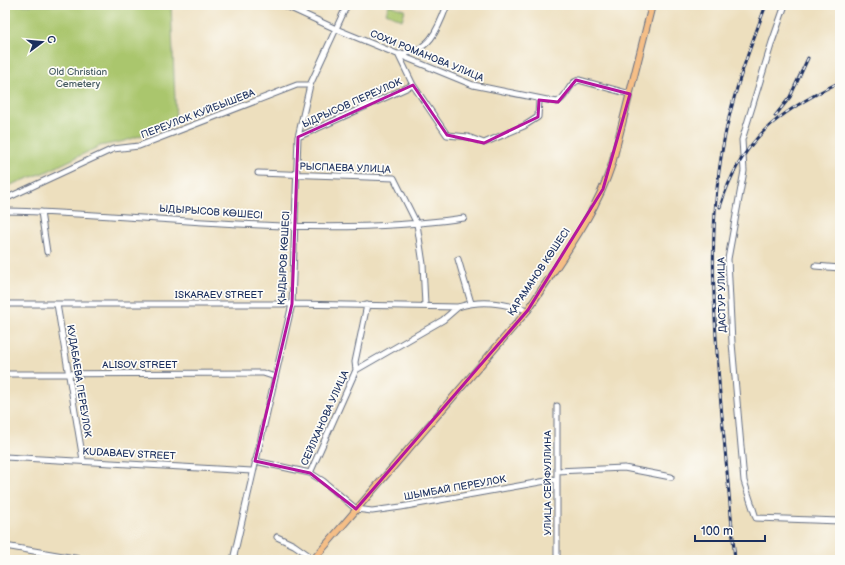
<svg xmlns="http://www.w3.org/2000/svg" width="845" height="565" font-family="'Balsamiq Sans',sans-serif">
	<rect width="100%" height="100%" fill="#fdfcf7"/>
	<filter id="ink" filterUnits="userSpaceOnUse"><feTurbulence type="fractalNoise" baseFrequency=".025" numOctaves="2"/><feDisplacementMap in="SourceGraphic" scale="8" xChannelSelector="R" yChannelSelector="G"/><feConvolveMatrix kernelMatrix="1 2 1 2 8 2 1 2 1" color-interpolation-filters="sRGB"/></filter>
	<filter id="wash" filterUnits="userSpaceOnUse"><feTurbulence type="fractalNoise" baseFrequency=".012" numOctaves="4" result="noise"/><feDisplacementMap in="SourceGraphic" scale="16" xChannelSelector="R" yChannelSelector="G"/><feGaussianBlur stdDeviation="0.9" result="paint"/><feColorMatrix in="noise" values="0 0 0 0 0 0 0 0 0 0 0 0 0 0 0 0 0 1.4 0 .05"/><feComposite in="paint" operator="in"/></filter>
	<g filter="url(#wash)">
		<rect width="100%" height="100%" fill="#eddfbe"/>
		<path fill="#aac66d" stroke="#627a66" d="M5,5H171L176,123L125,141L100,146L48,171L5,187Z
			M389,5L405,10L402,20L386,13Z"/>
	</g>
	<g filter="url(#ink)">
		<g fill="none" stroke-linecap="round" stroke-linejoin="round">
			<defs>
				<path id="minor" d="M284,5L336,29L473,85L557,102C567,98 568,83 579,80L630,94
					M447,5C438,30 429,53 398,54L413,85L447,135L468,137L484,143L524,126L538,117L539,100
					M785,5L772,42L742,140L744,171L728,259L732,343L744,481L756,518L840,521
					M298,137L413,85
					M258,173L394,178L417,224L423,264L425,305
					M5,199L113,149L139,146L297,85H310
					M5,211C158,214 312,240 464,218
					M41,212L47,252
					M458,259L471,303
					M815,266L840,268
					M5,304H292L458,307C484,299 502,304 528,310
					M57,304L83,460
					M356,370L443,320L458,307
					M5,374L263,373L275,377
					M5,457L252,471
					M255,461L310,473L323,481L356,509L372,511L401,507L557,479
					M557,471L624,468L671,477
					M310,473L356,370L355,362L367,305
					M277,537L294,545L314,559
					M5,546L86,560
					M233,560L292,304L298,137L310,85L347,5
					M557,560V406"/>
				<path id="major" d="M313,560L516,324L528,310C558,263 595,217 612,164L652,5"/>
			</defs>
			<use href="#minor" stroke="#646d80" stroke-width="7"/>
			<use href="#major" stroke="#646d80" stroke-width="8"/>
			<use href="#minor" stroke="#fff" stroke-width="5"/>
			<use href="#major" stroke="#f5be86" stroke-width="6"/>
			<defs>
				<path id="rail" d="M775,116L790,97L808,58
					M720,207C741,139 778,112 840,82
					M735,560C730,505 725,449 720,394C713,305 707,215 727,126C736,85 751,45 766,5"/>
			</defs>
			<use href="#rail" stroke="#1b2f5e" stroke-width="3"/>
			<use href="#rail" stroke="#fdfcf7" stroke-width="1.5" stroke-dasharray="4.5" stroke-linecap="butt"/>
		</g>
	</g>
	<path fill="none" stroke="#b5179e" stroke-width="3" stroke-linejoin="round" d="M576,80L630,94L603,189L528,310L356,509L310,473L255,461L292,304L298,137L413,85L447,135L484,143L538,117L539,100L558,102Z"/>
	<g text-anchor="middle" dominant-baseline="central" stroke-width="3.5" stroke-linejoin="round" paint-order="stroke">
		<g font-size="10" fill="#1b2f5e" stroke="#fdfcf7">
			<text transform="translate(427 56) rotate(22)">СОХИ РОМАНОВА УЛИЦА</text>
			<text transform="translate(352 103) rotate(-24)">ЫДРЫСОВ ПЕРЕУЛОК</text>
			<text transform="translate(198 114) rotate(-21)">ПЕРЕУЛОК КУЙБЫШЕВА</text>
			<text transform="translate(345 168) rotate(2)">РЫСПАЕВА УЛИЦА</text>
			<text transform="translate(211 212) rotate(4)">ЫДЫРЫСОВ КӨШЕСІ</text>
			<text transform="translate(284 258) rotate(-87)">ҚЫДЫРОВ КӨШЕСІ</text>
			<text transform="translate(539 272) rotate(-56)">ҚАРАМАНОВ КӨШЕСІ</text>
			<text x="219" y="295">ISKARAEV STREET</text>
			<text transform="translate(722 295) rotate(-91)">ДАСТУР УЛИЦА</text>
			<text x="140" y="365">ALISOV STREET</text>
			<text transform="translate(79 381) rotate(81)">КУДАБАЕВА ПЕРЕУЛОК</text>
			<text transform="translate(325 418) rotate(-66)">СЕЙЛХАНОВА УЛИЦА</text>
			<text transform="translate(129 454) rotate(3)">KUDABAEV STREET</text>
			<text transform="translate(548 483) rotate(-90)">УЛИЦА СЕЙФУЛЛИНА</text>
			<text transform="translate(455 488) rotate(-10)">ШЫМБАЙ ПЕРЕУЛОК</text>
		</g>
		<g font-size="10" fill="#465c62" stroke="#fdfcf7">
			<text x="78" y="72">Old Christian<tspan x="78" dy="12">Cemetery</tspan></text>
		</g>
	</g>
	<rect width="845" height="565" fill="none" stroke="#fdfcf7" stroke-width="20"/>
	<g transform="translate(42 42) rotate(74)" stroke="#fdfcf7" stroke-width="3" paint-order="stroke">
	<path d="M0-3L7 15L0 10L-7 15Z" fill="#1b2f5e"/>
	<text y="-6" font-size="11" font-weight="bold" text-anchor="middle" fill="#1b2f5e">С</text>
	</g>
	<path d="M695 535v6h70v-6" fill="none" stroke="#1b2f5e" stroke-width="2"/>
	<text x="701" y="535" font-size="12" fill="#1b2f5e" stroke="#fdfcf7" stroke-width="3" paint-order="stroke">100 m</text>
</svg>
